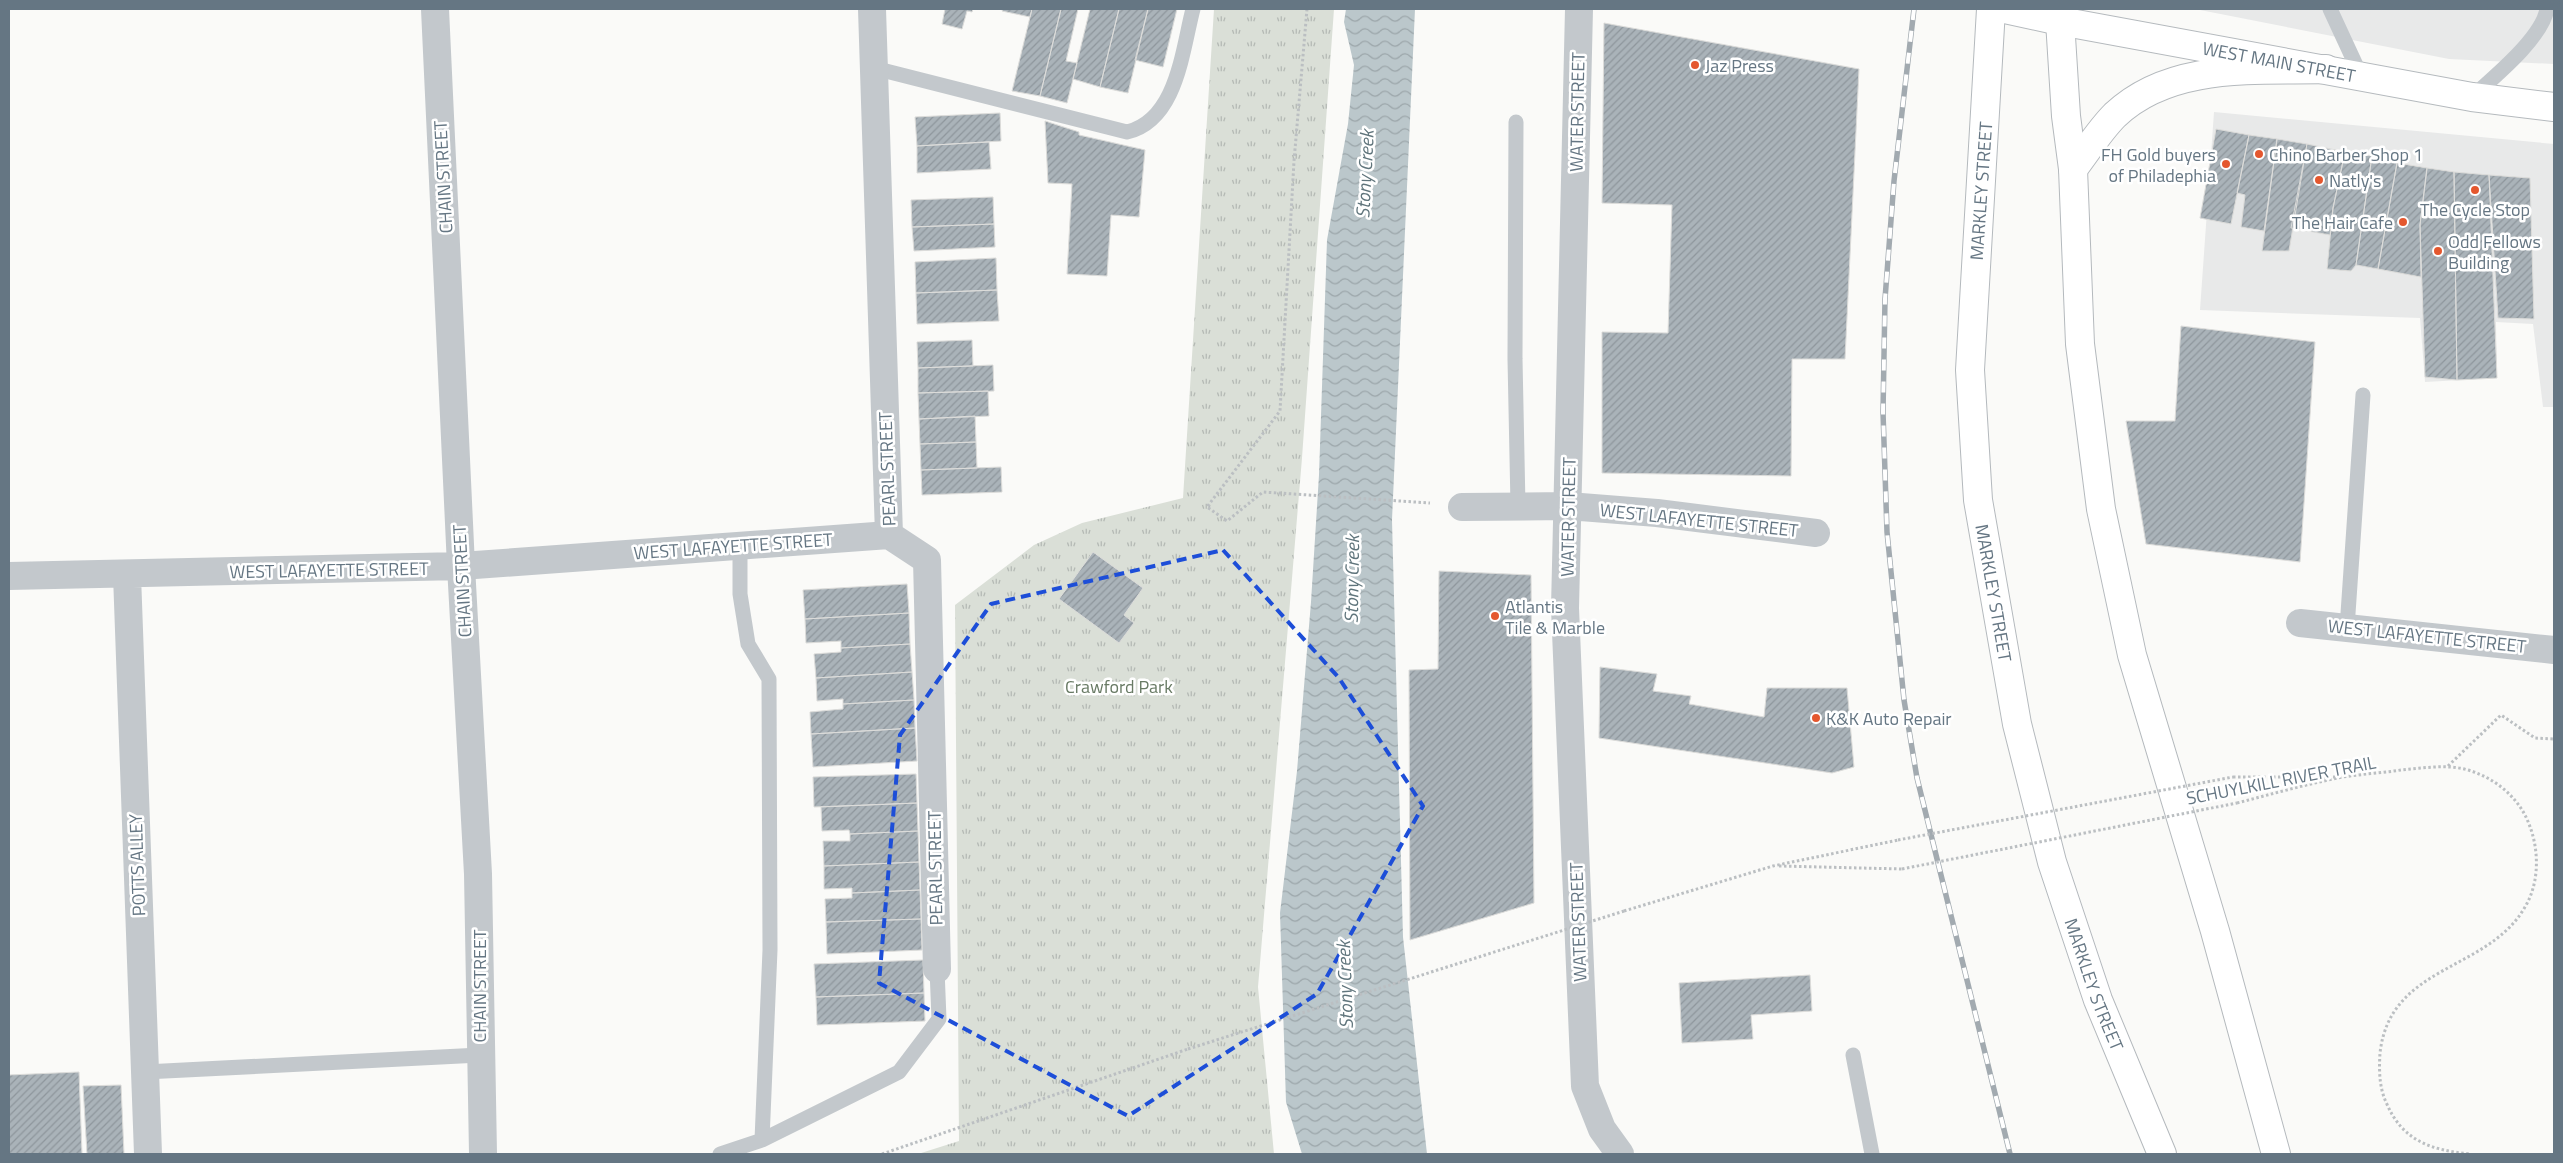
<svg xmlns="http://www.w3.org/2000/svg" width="2563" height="1163" font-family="'Titillium Web',sans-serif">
	<defs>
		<pattern id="park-tufts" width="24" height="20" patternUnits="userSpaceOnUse" patternTransform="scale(1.25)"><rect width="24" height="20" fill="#dadfd7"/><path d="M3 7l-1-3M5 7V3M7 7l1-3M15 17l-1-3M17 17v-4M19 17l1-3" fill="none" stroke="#b4b9b4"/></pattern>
		<pattern id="water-waves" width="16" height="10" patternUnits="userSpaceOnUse" patternTransform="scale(1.25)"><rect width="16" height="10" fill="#bbc7cb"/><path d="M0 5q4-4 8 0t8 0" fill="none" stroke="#9ca6aa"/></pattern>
		<pattern id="building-hatch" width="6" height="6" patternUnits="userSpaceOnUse" patternTransform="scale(1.25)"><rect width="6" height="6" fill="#aab3b9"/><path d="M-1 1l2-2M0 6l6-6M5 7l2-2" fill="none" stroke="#8e969c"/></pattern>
	</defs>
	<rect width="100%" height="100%" fill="#fafaf8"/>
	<path fill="#e8e9e9" d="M2195,9H2554V64L2449,59Z
		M2214,112L2554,144V407H2543L2533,324L2496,322L2497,378L2425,382L2420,318L2200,310Z"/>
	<path fill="url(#park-tufts)" d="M1214,9H1334L1302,458L1258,987L1274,1154H918L959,1141L955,605L1034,545L1082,523L1183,498Z"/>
	<path fill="url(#water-waves)" d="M1346,9H1415L1392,520L1403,937L1427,1154H1302L1286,1102L1280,913L1297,771L1311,602L1319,475L1327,240L1348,124L1354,65L1344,22Z"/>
	<path fill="url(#building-hatch)" stroke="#dcdcda" d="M945,9H973L972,12L967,11L962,29L942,24Z
		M1003,9H1032L1030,17L1002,11Z
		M1032,9H1061L1040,96L1012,91Z
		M1061,9H1078L1066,61L1077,63L1067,103L1040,96Z
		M1090,9H1119L1100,87L1073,79Z
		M1119,9H1148L1128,93L1100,87Z
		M1148,9H1177L1163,67L1135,60Z
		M1604,23L1859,69L1845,359H1792L1791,476L1602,473V332L1668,333L1672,205L1602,203Z
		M1000,113L1001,141L917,146L915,117Z
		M1045,121L1079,132V135L1145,150L1139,217L1111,215L1107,276L1067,274L1072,184L1048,183Z
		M2216,129L2249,135L2231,224L2200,218Z
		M2249,135L2277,139L2264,231L2241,227L2245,195L2237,193Z
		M2277,139L2307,144L2289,251H2262Z
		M989,142L991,169L917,173V146Z
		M2307,144L2345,152L2333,208L2330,235L2291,228Z
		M2345,152L2372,156L2356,265L2351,271L2327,269L2333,208Z
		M2372,156L2397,163L2378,269L2356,265Z
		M2397,163L2427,168L2420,225L2421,277L2378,269Z
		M2427,168L2454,172L2457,380L2425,377L2420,225Z
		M2454,172L2489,175L2497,378L2457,380Z
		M2489,175L2530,178L2534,319L2498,318Z
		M993,197L994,224L912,227L911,200Z
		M994,224L995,247L914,251L912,227Z
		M996,258L997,290L916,293L915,262Z
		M997,290L999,321L917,324L916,293Z
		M2181,326L2315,342L2300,562L2146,544L2126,421H2175Z
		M972,340L973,366L918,368L917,342Z
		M993,365L994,391L918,393V368Z
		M988,391L989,416L919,419L918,393Z
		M975,416L976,442L920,444L919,419Z
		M976,442L977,468L921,470L920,444Z
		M1001,467L1002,492L922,495L921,470Z
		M1093,552L1143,588L1124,615L1134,623L1119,643L1059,599Z
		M1439,571L1531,575L1534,903L1410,940L1409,670L1438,669Z
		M907,584L909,613L805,619L803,590Z
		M909,613L910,644L841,648V641L806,643L805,619Z
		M910,644L912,672L816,678L814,654L841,652V648Z
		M1600,667L1657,674L1653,691L1691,696L1689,704L1764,717L1767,688H1847L1854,767L1832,773L1599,738Z
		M912,672L914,700L843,704V699L817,701L816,678Z
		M914,700L915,728L811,734L810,712L843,709V704Z
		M915,728L917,761L813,767L811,734Z
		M916,774L917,803L814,807L813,777Z
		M917,803L918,831L850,834L849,830L822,831L821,807Z
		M918,831L919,862L824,866L823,841H850V834Z
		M919,862L920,890L852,893V888L824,889V866Z
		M920,890L921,919L826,922L825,899L852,898V893Z
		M921,919L922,950L827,954L826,922Z
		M923,960L924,993L816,997L814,964Z
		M1810,975L1812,1011L1751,1015L1753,1039L1682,1043L1679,983Z
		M924,993L925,1021L817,1025L816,997Z
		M79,1072L82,1154H9V1075Z
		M121,1085L124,1154H87L83,1086Z"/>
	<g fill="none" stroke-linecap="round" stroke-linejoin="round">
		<defs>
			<g id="primary">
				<path id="s1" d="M2005,9L2060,21L2472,97L2554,107"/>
			</g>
			<g id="highway">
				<path id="s2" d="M1991,9L1970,370L1978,500L2017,724L2052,862L2098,1000L2162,1154"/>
				<path d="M2062,9L2060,21L2066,116L2073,169L2080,344L2101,509L2132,655L2215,931L2276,1154"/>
				<path d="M2073,169C2087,151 2099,131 2115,115C2171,62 2256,71 2326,69"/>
			</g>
		</defs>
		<use href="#primary" stroke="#b5babe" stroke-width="30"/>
		<use href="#highway" stroke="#b4b9bd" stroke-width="30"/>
		<path stroke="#bbbfc2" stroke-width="3" stroke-dasharray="2.5 2.5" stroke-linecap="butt" d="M1307,9L1294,161L1280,411L1207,507L1227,521L1263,492L1430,503
			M2448,766L2501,715L2535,738L2554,739
			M2233,777H2338
			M2237,803C2272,794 2307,784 2343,777C2362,774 2382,773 2401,770C2425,768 2451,763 2474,772C2499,781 2520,800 2529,824C2539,849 2540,882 2525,907C2488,972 2390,964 2380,1053C2379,1069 2379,1087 2386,1102C2402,1141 2431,1150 2470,1154
			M1779,866L1902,869
			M1624,911L1773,866L1898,840
			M882,1154L1188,1049"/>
		<path stroke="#c3c8cc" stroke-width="15" d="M2330,9L2361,76
			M874,68L1127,132C1177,120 1182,51 1193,9
			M2472,97C2494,77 2542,38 2547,9
			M1516,122L1515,359L1518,506
			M740,546V594L748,644L769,679L770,950L762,1140
			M2347,628L2363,395
			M1853,1055L1872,1154
			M145,1072L480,1055
			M720,1154L762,1140L899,1072L939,1019L937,969"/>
		<path stroke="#c3c8cc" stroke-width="28" d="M435,9L461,566L478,874L483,1154
			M872,9L889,535
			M1579,9L1565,608L1585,1086L1602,1129L1620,1154
			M1462,507L1568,506L1657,513L1816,533
			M889,535L927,560L937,969
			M127,575L148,1154
			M9,576L461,566L889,535
			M2300,623L2554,650"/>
		<use href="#primary" stroke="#fff" stroke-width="28"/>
		<use href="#highway" stroke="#fff" stroke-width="28"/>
		<defs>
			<path id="rail" d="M1914,9L1894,181L1885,299L1883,412L1887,532L1904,700L1917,778L2010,1154"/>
		</defs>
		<use href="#rail" stroke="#a2aab0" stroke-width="5.5"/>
		<use href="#rail" stroke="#fff" stroke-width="4" stroke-dasharray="11" stroke-linecap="butt"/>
		<path stroke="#bbbfc2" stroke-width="3" stroke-dasharray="2.5 2.5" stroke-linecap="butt" d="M1898,840L2233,777
			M1902,869L2237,803
			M1188,1049L1624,911"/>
	</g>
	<path fill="none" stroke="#1d4ed8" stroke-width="4" stroke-dasharray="10 6" stroke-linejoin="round" d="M1223,550L1339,678L1423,806L1317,994L1128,1116L879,983L900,735L991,604Z"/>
	<g fill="#e4572e" stroke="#fff" stroke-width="2">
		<circle cx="1695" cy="65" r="5"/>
		<circle cx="2259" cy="154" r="5"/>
		<circle cx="2226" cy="164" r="5"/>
		<circle cx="2319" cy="180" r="5"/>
		<circle cx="2475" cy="190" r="5"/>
		<circle cx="2403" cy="222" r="5"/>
		<circle cx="2438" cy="251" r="5"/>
		<circle cx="1495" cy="616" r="5"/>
		<circle cx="1816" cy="718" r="5"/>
	</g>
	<g text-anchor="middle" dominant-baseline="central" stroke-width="5" stroke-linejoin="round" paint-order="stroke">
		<g font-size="18" fill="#657683" stroke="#fff">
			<text stroke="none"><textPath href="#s1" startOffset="279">WEST MAIN STREET</textPath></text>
			<text transform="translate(1577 112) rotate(-89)">WATER STREET</text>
			<text transform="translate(443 177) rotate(-93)">CHAIN STREET</text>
			<text transform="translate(1981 191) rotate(-86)">MARKLEY STREET</text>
			<text transform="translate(887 469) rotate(-92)">PEARL STREET</text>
			<text transform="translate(1568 517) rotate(-89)">WATER STREET</text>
			<text transform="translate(1699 520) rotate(6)">WEST LAFAYETTE STREET</text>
			<text transform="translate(733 546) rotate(-4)">WEST LAFAYETTE STREET</text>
			<text transform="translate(329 570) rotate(-1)">WEST LAFAYETTE STREET</text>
			<text transform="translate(462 581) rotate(-93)">CHAIN STREET</text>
			<text stroke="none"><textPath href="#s2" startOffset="586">MARKLEY STREET</textPath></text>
			<text transform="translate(2427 636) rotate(6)">WEST LAFAYETTE STREET</text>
			<text transform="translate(2281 780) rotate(-11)">SCHUYLKILL RIVER TRAIL</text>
			<text transform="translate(137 865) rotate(-92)">POTTS ALLEY</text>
			<text transform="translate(935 868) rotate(-91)">PEARL STREET</text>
			<text transform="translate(1578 922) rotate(-92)">WATER STREET</text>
			<text stroke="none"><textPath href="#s2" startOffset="991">MARKLEY STREET</textPath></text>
			<text transform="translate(479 986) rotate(-90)">CHAIN STREET</text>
		</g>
		<g font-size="18" fill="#657683" stroke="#fff" text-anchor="start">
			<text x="1705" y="65">Jaz Press</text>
			<text x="2216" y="154" text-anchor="end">FH Gold buyers<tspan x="2216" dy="21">of Philadephia</tspan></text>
			<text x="2269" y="154">Chino Barber Shop 1</text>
			<text x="2329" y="180">Natly's</text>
			<text x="2475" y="209" text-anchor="middle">The Cycle Stop</text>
			<text x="2393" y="222" text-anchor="end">The Hair Cafe</text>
			<text x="2448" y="241">Odd Fellows<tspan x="2448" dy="21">Building</tspan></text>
			<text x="1505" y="606">Atlantis<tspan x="1505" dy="21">Tile &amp; Marble</tspan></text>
			<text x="1826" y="718">K&amp;K Auto Repair</text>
		</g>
		<g font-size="18" fill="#687a64" stroke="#fff">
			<text x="1119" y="686">Crawford Park</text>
		</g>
		<g font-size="19" font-style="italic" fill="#60757c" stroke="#fff">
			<text transform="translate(1364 174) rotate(-87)">Stony Creek</text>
			<text transform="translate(1351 579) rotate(-89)">Stony Creek</text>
			<text transform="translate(1344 985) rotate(-92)">Stony Creek</text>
		</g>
	</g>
	<rect width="2563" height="1163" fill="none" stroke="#657683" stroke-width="20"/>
</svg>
